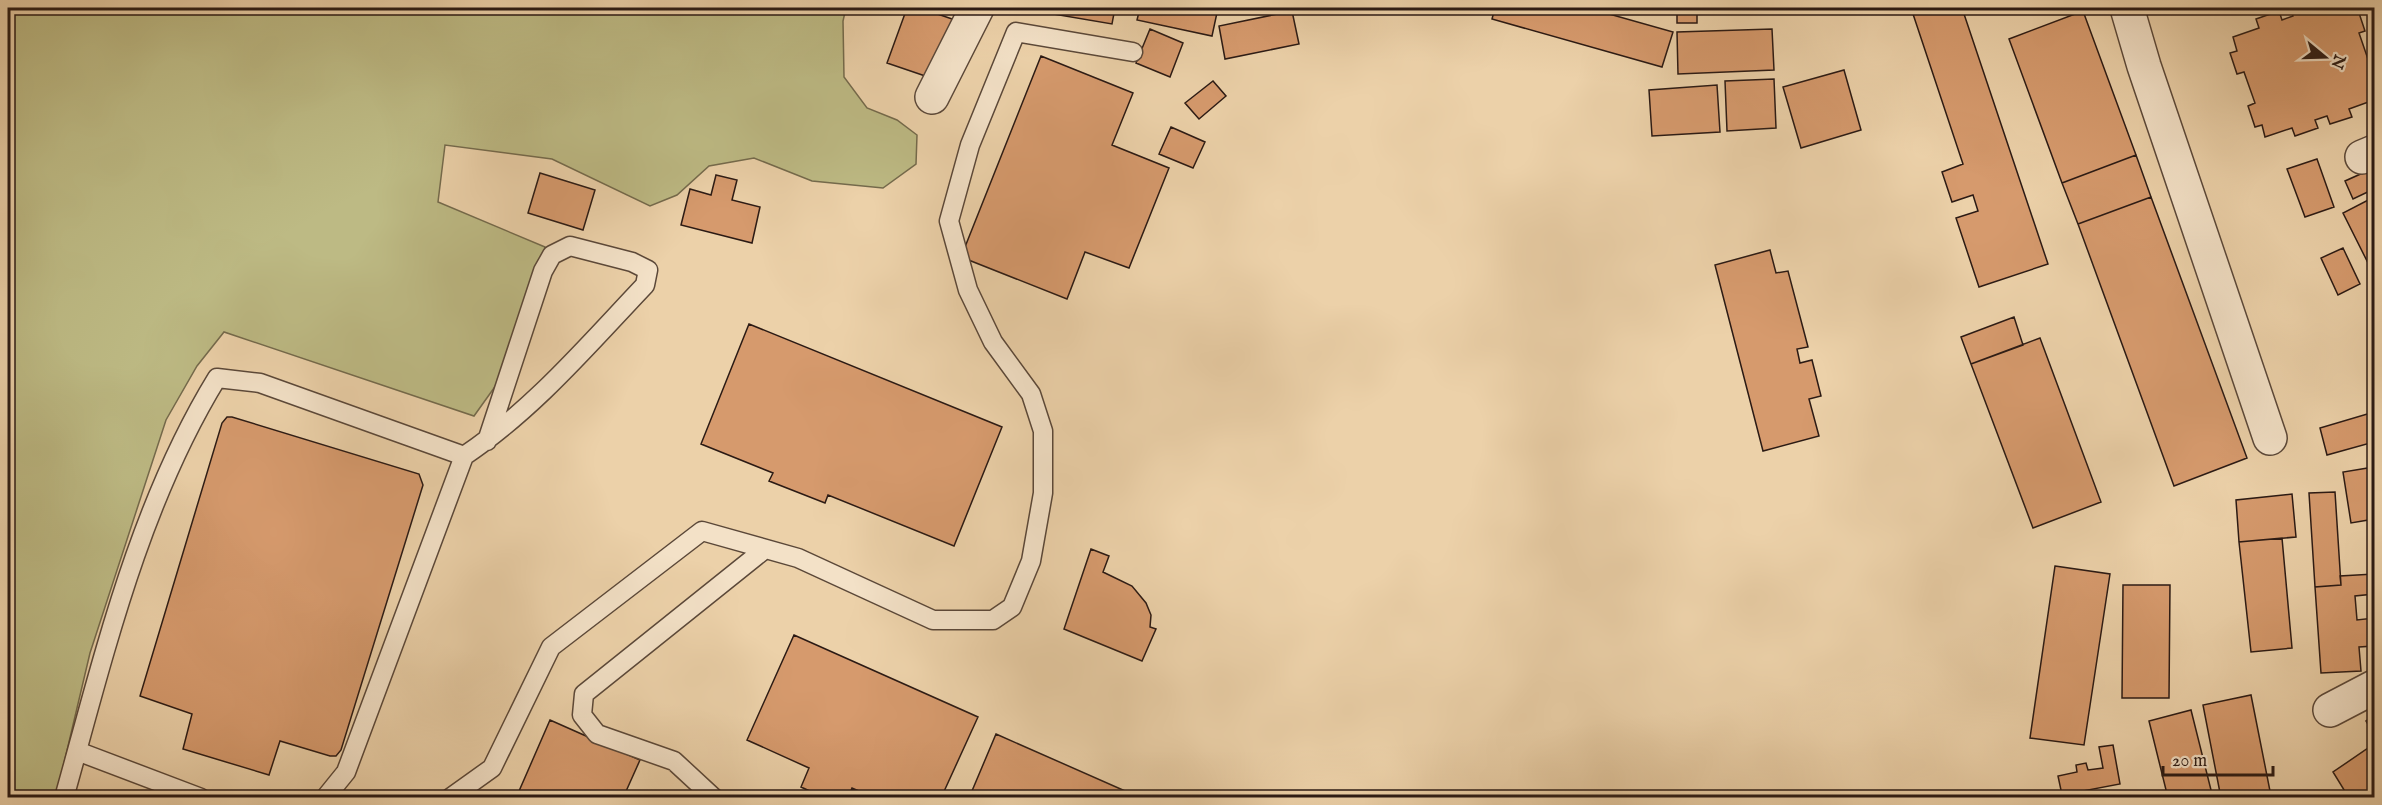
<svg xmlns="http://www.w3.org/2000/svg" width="2382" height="805" font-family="'IM FELL English',serif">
	<rect width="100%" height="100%" fill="#ecd1a9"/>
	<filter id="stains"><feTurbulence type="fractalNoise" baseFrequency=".00333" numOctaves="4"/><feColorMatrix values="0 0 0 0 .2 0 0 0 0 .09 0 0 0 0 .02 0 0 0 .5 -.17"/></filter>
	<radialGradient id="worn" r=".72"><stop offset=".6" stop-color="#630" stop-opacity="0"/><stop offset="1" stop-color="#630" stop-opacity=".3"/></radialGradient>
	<path fill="#bdba84" stroke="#746a4c" stroke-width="1.5" d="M8,8H846L843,21L844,77L867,108L897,120L917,135L916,164L883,188L812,181L754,158L709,166L677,195L650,206L552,159L445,145L438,202L545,247L524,346L474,416L224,332L197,366L166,420L90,653L56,797H8Z"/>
	<path fill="#d69a6d" stroke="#2b1a14" stroke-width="1.5" d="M907,8H920L958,21L937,80L887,63Z
		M1018,8H1115L1112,24Z
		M1140,8H1218L1212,36L1137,20Z
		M1495,8H1588L1673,32L1662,67L1492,19Z
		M1677,8H1697V23H1677Z
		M1911,8H1962L2048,264L1979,287L1956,218L1978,211L1973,195L1952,202L1942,172L1963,164Z
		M2291,8H2350L2352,12L2358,10L2365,31L2359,33L2370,65L2374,62V100L2349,109L2352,117L2330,124L2327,116L2315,120L2318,128L2295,136L2292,128L2265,137L2262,125L2255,127L2248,106L2255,103L2244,72L2237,74L2230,53L2237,51L2233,37L2259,28L2256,19L2279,11L2282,20L2293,16Z
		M1292,11L1299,44L1225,59L1219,26Z
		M2083,11L2136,155L2062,183L2009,39Z
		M1150,29L1183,43L1170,77L1136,63Z
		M1772,29L1774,70L1678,74L1677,32Z
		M1041,56L1133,93L1112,145L1169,168L1129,268L1085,252L1067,299L961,257Z
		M1844,70L1861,130L1801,148L1783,87Z
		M1774,79L1776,128L1727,131L1725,81Z
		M1213,81L1226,96L1199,119L1185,103Z
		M1717,85L1720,132L1652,136L1649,90Z
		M1171,127L1205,142L1193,168L1159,154Z
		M2136,155L2151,197L2078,224L2062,183Z
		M2317,159L2334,207L2305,217L2287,169Z
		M2374,168V189L2353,199L2345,181Z
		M540,173L595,190L583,230L528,213Z
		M716,175L737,180L732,200L760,207L752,243L681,225L690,189L711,195Z
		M2151,197L2247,458L2174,486L2078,224Z
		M2374,197V270L2372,271L2343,213Z
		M2343,248L2360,284L2338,295L2321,258Z
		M1770,250L1776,273L1788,271L1808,347L1797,349L1800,363L1812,360L1821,396L1809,399L1819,436L1763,451L1715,265Z
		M2014,317L2023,345L1971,364L1961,337Z
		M749,324L1002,427L954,546L828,495L825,503L769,481L773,473L701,444Z
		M2040,338L2101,502L2033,528L1971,364Z
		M2374,412V442L2327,455L2320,428Z
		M227,417H232L419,474L423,485L341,750L336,756H330L280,741L269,775L183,749L192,714L140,696L222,423Z
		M2374,467V519L2351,523L2343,472Z
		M2335,492L2341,585L2315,587L2309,493Z
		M2292,494L2296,537L2239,542L2236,500Z
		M2282,538L2292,648L2251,652L2239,542Z
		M1091,549L1109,556L1103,572L1132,586L1146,603L1151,615L1150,627L1156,629L1142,661L1064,629Z
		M2055,566L2110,574L2084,745L2030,738Z
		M2374,574V594L2355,596L2357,620L2374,618V646L2359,647L2361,671L2321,673L2315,587L2341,585L2340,576Z
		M2123,585H2170L2169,698H2122Z
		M794,635L978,717L941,798H875L852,788L848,798H825L801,787L809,768L747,740Z
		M2251,695L2271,796L2221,798L2203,705Z
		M2191,710L2213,798H2168L2149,721Z
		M2374,715V735L2366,721Z
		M550,720L640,760L623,798H516Z
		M996,734L1141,798H969Z
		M2374,744V797L2349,798L2333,772Z
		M2113,745L2120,784L2062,795L2058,776L2077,772L2076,765L2086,763L2088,770L2103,768L2099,747Z"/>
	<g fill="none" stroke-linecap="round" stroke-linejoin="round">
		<defs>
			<path id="service" d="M77,751L201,798
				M64,798C104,655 139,505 217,378L260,383L464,456C534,409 588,345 645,285L648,270L632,262L570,246L552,255L543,271L487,441
				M325,798L346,772L464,456
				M450,798L492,768L551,647L702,531L798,558L933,620H993L1012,607L1031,561L1043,493V431L1031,394L993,342L968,290L949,221L970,145L1016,32L1133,52
				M714,798L674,761L597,734L582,715L584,694L765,549"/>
			<path id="minor" d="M2127,8L2144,66L2270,438
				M932,97L977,8
				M2362,157L2374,152
				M2330,710L2374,687"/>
		</defs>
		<use href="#service" stroke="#5b4839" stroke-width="21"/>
		<use href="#minor" stroke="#5b4839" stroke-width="36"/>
		<use href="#service" stroke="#f3e1c7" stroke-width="18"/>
		<use href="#minor" stroke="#f3e1c7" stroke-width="33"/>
	</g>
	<rect width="2382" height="805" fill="none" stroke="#ecd1a9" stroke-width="30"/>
	<rect x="9" y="9" width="2364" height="787" fill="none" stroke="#2b1a14" stroke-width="3"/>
	<rect x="15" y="15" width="2352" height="775" fill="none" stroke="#2b1a14" stroke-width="1.5"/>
	<g transform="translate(2325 57) rotate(109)" stroke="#f3e1c7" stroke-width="4.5" paint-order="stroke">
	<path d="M0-4.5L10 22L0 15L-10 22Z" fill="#2b1a14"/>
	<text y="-9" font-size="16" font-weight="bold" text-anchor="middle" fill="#2b1a14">N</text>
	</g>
	<path d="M2163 766v9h110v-9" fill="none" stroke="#2b1a14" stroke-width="3"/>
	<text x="2172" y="766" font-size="18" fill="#2b1a14" stroke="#f3e1c7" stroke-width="4.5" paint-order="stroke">20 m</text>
	<rect width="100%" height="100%" filter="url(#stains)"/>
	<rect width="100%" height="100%" fill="url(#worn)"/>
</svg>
